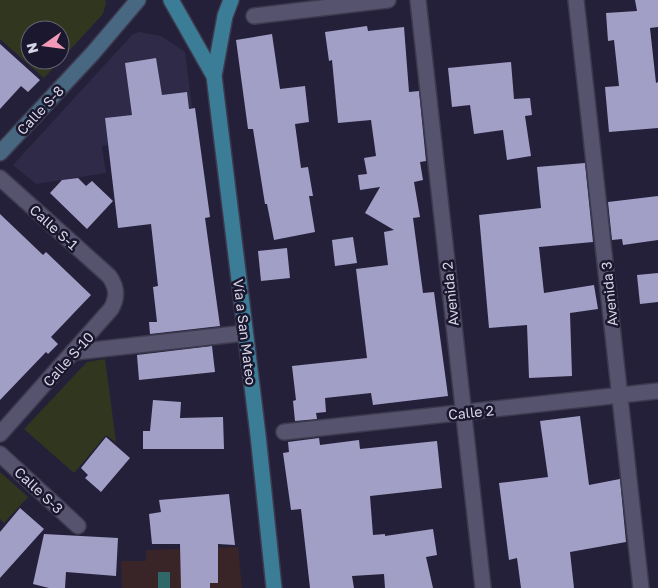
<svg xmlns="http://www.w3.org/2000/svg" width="658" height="588" font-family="'Golos Text',sans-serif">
	<rect width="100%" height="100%" fill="#242039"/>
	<path fill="#2e2a48" d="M139,32L161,36L185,52L192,108L105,118L108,145L102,146L106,173L36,184L13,165L133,34Z"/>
	<path fill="#392528" d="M238,547L242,588H122L121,561H146V550Z"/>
	<path fill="#31371e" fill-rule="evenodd" d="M0,0H105L106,3L103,14L44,78L0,39ZM30,30H60V60H30Z
		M105,359L116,442L106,435L74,473L24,429L87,362Z
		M0,472L28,497L4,523L0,519Z"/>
	<path fill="#306768" d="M158,572H170V588H158Z"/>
	<path fill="#a29fc7" d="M635,0H658V27L650,28L656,83L658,82V128L609,132L605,87L619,86L614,40L608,41L606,13L637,11Z
		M367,26L368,31L404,27L409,92L419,91L426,161L420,162L423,180L414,182L420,217L413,218L423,293L434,292L448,396L373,405L371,393L325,398L326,412L316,413L317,419L295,421L293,401L296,400L292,366L367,358L356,269L388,265L384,232L394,230L365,213L380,187L360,190L358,175L367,174L364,158L376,156L371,120L338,123L332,60L329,61L325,32Z
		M272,34L280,89L305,86L309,122L295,124L301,168L308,167L313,196H309L315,232L274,240L267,204H265L253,129H248L236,40Z
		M0,44L40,80L28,92L21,86L0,109Z
		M156,58L162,95L187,92L189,109L195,108L210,217L205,218L220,326L150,334L149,322H157L153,287L158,286L151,224L118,228L105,118L132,115L125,63Z
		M511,62L514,99L530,98L532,115L525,116L531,156L507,160L503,130L474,134L470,105L452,107L448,68Z
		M585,163L593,242L539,247L544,293L594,285L598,309L570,313L572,376L529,378L527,325L489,328L479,215L541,208L537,167Z
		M78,178L86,186L92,181L113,201L87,229L50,193L62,180Z
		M658,196V240L623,245L622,239L612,240L608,202Z
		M0,214L43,255L46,252L91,295L51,337L58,344L48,354L46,352L0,400Z
		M353,237L357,263L335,266L332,240Z
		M287,248L290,278L261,281L258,251Z
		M658,273V302L640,304L637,275Z
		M212,346L215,372L139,380L137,355Z
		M153,400L181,402L180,418L223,417L224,449H143V431H150Z
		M580,416L589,485L620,479L626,542L570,552L574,588H521L517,558L509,560L499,483L548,477L540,421Z
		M106,437L130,458L101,492L85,478L88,475L81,468Z
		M319,438L320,445L359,440L360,449L437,441L442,488L370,496L373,535L385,534V536L433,529L437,555L426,557L433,588H385L384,574L352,576L354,588H310L301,509L291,510L283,453L289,452L288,442Z
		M229,494L235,545L218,544V583H210V588H181L180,544H152L149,514L161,512L159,500Z
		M20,508L44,529L0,578V532Z
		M44,534L118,538L116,576L66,572L65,588H49L33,584Z"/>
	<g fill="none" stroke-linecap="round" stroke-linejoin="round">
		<defs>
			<path id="street" d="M418,0L483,588
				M576,0L641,588
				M254,16L388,0
				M0,178L109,276C117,287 118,297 111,309L0,434
				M75,352L245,333
				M284,432L658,391
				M0,454L78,526"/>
			<path id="secondary" d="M0,153L93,53L138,0"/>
			<path id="primary" d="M171,0L214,76
				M231,0L225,16L214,76L258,435L274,588"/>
		</defs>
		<use href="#street" stroke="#3d3a4f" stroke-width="18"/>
		<use href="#secondary" stroke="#3d3a4f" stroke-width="18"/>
		<use href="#primary" stroke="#3d3a4f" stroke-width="18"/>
		<use href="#street" stroke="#55536e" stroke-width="15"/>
		<use href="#secondary" stroke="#486882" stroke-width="15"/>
		<use href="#primary" stroke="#3b7d96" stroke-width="15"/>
	</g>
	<g text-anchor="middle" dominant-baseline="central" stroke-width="5" stroke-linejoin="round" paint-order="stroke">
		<g font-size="14" fill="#d6d5e5" stroke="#1a172e">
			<text transform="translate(40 110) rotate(-47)">Calle S-8</text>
			<text transform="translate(54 227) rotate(42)">Calle S-1</text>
			<text transform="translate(450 294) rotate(-96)">Avenida 2</text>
			<text transform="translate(609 294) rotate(-96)">Avenida 3</text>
			<text transform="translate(245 332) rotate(83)">Vía a San Mateo</text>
			<text transform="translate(68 359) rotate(-48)">Calle S-10</text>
			<text transform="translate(471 412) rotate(-6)">Calle 2</text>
			<text transform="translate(39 490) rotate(43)">Calle S-3</text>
		</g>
	</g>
	<g transform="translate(45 45) rotate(256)"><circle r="24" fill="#1a172e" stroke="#656377"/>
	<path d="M0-4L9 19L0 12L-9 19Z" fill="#f09ab7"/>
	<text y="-8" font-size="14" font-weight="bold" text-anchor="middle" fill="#d6d5e5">N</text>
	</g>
</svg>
